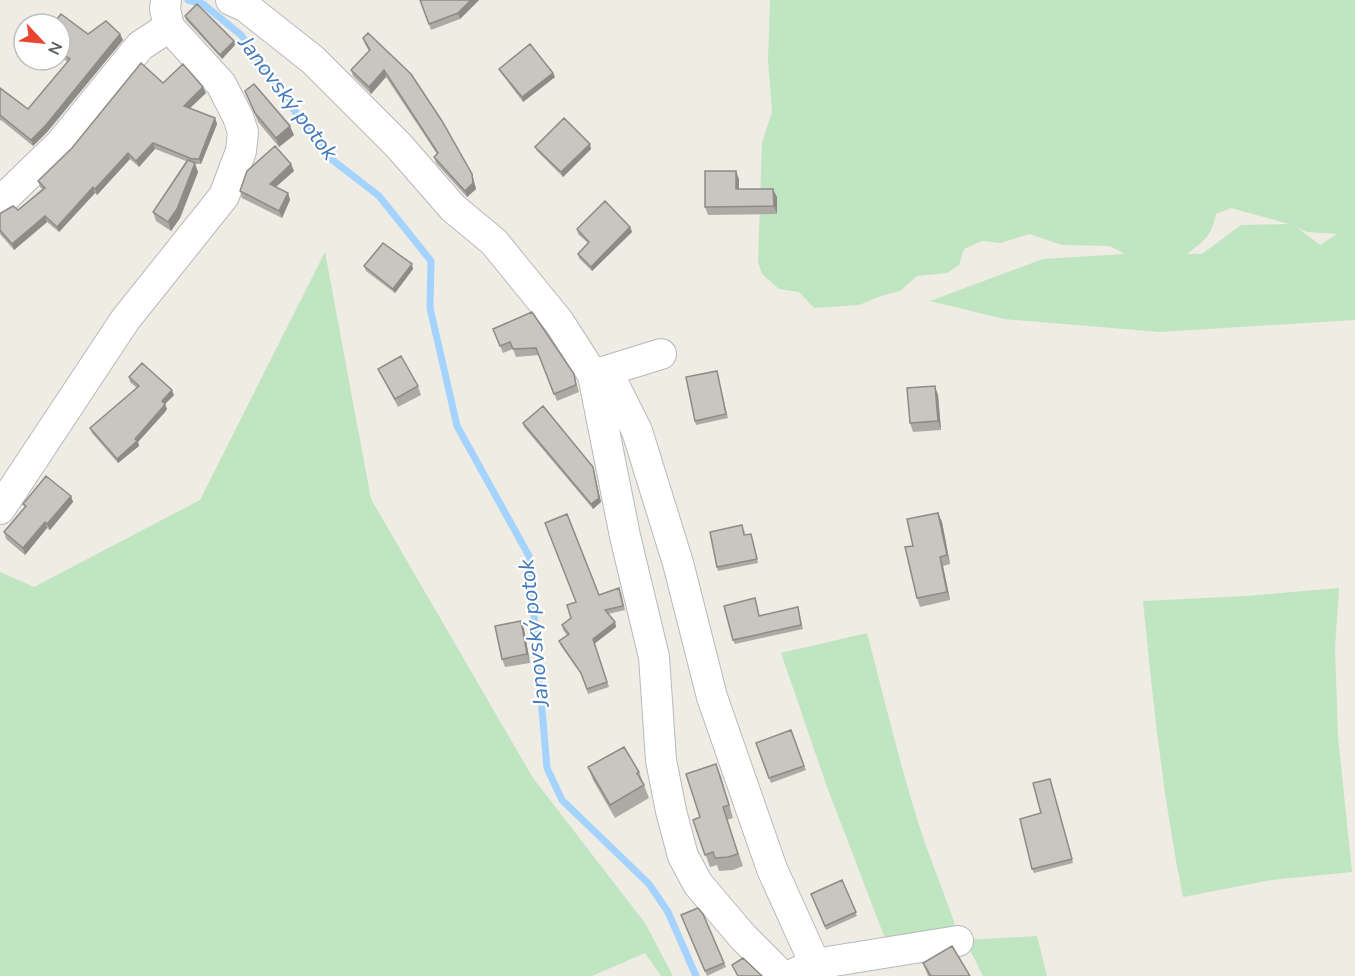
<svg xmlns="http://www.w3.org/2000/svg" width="1355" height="976" font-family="'Nunito Sans',sans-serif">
	<rect width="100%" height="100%" fill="#eeece3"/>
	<path fill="#c0e5c1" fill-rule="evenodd" d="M770,0H1355V320L1160,332L1004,319L930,301L1043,259L1125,254L1110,246L1062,245L1029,234L1001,243L982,241L964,249L959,265L947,273L917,276L900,291L881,296L859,305L814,308L799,292L779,289L762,274L758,262L762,143L772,112L768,60ZM1231,208L1289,224L1241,225L1202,254H1187C1205,240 1211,237 1216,214ZM1298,228L1307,232L1337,234L1320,245Z
		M325,252L371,499L533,778L645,923L673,976H661L645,953L592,976H0V572L34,587L200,500Z
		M1339,588L1335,648L1338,736L1352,872L1271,880L1183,897C1163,799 1153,701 1143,601L1246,596Z
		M867,633C886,704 902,776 926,846C936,874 947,900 956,928L886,941L827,787L781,653Z
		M1037,936L1047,976H983L965,940Z"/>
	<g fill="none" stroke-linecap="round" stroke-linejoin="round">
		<path stroke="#a3d3fe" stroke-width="7" d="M188,0L203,4L241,35L326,155L379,196L431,261L430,308L457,426L529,556L547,768L562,800L649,884L668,912L696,976"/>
		<defs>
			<path id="minor" d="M231,0L246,7L313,60L399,146L453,208L494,242L559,322L593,375L625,536L654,657L661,760L671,811L683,856L698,884L743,937L782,976
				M0,202L61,143L140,46L169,27
				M607,371L637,431L678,563L712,697L772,869L815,964L789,976
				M593,375L661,354
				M0,509L125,320L224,196L241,151L243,132L238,117L221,84L169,27L165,9L166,0
				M815,964L958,941"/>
		</defs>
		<use href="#minor" stroke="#b6b9bd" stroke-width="32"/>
		<use href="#minor" stroke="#fff" stroke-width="30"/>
	</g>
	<path fill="#adaaa5" d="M420,0H479L460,19L431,30Z
		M185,16L234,41L235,45L222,59L186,20Z
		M60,24L88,34H120L123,40L48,131L33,146L1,120L0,121V88L28,109L68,62L60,57Z
		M363,38L472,174L476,189L467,197L436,163L434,157L437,154L386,77L371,94L353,76L351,70L369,51L365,44Z
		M499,69L555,77L523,102L501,73Z
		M163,83L206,93L190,108L215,118L217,124L201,164H195L198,172L180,218L171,231L156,221L153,212L186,161L155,149L139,167L130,159L97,195L95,193L59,232L47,222L14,250L0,234V213L18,210L42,189L40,187L38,181Z
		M249,100L294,135L279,147L258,122Z
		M535,147L591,149L563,177L537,151Z
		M291,164L294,171L276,187L288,193L290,200L282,218L242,198L240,191Z
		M739,179V189L777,197V214L708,215L705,207Z
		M630,227L632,232L592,271L579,258L578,254L588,243L578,234L577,229Z
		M364,266L413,269L395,293L366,271Z
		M532,312L574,374L579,392L557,401L539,355L516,357L513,349L503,353L493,329Z
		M378,369L418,386L421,395L398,407L382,377Z
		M717,371L728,418L696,425L695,421Z
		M129,377L174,395L165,404L167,409L165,412L138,442L139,446L118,463L92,433L90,428L137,388L130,382Z
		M938,395L941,430L913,432L910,423Z
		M523,423L593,467L601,502L593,509L524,427Z
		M71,496L73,502L50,530L47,528L25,555L6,539L4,532L25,508L23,504Z
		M938,513L942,522L950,564L943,566L950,600L920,607L917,598L913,546Z
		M744,529L745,535L751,534L758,563L718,571L717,567Z
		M621,592L625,610L608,614L615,622L616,627L594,644L609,687L588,694L583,677L561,646L559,641L567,635L563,630L562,625L599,595Z
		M756,603L759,616L799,611L803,629L735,644L733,640Z
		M521,621L524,629L530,663L505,667L502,659Z
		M791,730L806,770L771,783L756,743Z
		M588,767L639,772L649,798L615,818L593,780Z
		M721,777L733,818L727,820L743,866L733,870L719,871L717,865L710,867L693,820L700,817Z
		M1050,779L1073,863L1034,873L1032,869L1041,813Z
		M842,880L857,916L826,930L811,894Z
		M703,914L726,967L707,976L681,915Z
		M923,963L970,976H928Z"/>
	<path fill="#8d8b86" d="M471,0H479L460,19L458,13Z
		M120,34L123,40L48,131L33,146L31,140Z
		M234,41L235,45L222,59L220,55Z
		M384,70L386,77L371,94L369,87Z
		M553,73L555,77L523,102L522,97Z
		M203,87L206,93L186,112L184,106Z
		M215,118L217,124L201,164L199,159Z
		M290,126L294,135L279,147L276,138Z
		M153,143L155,149L139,167L136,161Z
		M590,144L591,149L563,177L561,172Z
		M128,153L130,159L97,195L95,189Z
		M195,163L198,172L180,218L171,231L168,222Z
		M291,164L294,171L272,190L270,184Z
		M736,171L739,179V197L736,189Z
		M472,174L476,189L467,197L465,191Z
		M93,187L95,193L59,232L57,227Z
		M773,189L777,197V214L774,206Z
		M288,193L290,200L282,218L279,211Z
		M45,216L47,222L14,250L12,244Z
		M630,227L632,232L592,271L591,267Z
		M412,264L413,269L395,293L393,289Z
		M935,386L938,395L941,430L938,421Z
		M172,390L174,395L165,404L167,409L165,412L138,442L139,446L118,463L117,459L135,439L162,401Z
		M593,467L601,502L593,509L591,504Z
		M71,496L73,502L50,530L47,524Z
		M938,513L942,522L950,564L947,555Z
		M45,522L47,528L25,555L23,548Z
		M940,557L943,566L950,600L947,592Z
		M521,621L524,629L530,663L527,654Z
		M615,622L616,627L594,644L609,687L593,639Z
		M716,764L721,777L733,818L729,805Z"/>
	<path fill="#c9c6c0" stroke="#8d8b86" stroke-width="1.5" d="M420,0H471L458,13L429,24Z
		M197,4L234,41L220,55L185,16Z
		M61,14L88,34L106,21L120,34L46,125L31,140L0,115V88L28,109L70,59L60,52V24H53Z
		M40,16L52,24H34Z
		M368,33L411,74L442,121L472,174L473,183L465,191L434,157L438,153L384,70L369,87L351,70L370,50L363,38Z
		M530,44L553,73L522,97L499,69Z
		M141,63L163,83L183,64L203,87L184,106L215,118L199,159H192L153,143L136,161L128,153L95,189L93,187L57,227L45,216L12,244L0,230V213H1L13,206L18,210L45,188L38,181L72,148Z
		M254,84L290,126L276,138L255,113L245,91Z
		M564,118L590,144L561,172L535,147Z
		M275,146L291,164L270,184L288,193L279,211L240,191L247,171Z
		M188,160L195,163L177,209L168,222L153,212Z
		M705,171H736V189H773L774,206L705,207Z
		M605,201L630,227L591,267L578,254L589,242L577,229Z
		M383,243L412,264L393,289L364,266Z
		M532,312L574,374L576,385L554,394L536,348L513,349L510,342L500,346L493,329Z
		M401,356L418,386L395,399L378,369Z
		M142,363L172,390L162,401L165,404L163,407L135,439L137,441L117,459L90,428L139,386L129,377Z
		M717,371L726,414L695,421L686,377Z
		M935,386L938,421L910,423L907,388Z
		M543,406L593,467L599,498L591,504L523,423Z
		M46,476L71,496L47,524L45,522L23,548L4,532L26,506L23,504Z
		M938,513L947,555L940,557L947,592L917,598L905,547L913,546L907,519Z
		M567,514L599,595L619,588L623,606L605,610L615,622L593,639L607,682L587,689L581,673L559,641L569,634L562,625L571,618L567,605L576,602L545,523Z
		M742,525L744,535L751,534L757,559L717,567L710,532Z
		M755,598L759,616L798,607L801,625L733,640L724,606Z
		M521,621L527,654L502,659L495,626Z
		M791,730L804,766L769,778L756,743Z
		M624,747L639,772L637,773L644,785L610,805L588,767Z
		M716,764L729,805L723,807L738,854L728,857L715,858L713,852L705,855L693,820L700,817L686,774Z
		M1050,779L1072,859L1032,869L1020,819L1041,813L1033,783Z
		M842,880L856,912L825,926L811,894Z
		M698,908L703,914L724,963L705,971L681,915Z
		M952,946L970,976H931L923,963Z
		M743,958L762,976H738L732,965Z"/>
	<g text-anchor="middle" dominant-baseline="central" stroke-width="4.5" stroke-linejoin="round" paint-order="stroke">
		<g font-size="22" font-style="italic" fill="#4278b9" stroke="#fff">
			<text transform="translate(288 98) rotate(53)">Janovský potok</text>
			<text transform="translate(534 633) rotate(-96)">Janovský potok</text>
		</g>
	</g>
	<g transform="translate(42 42) rotate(116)"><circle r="28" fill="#ffffff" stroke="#bdbfc1" stroke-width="1.5"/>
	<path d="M0-4.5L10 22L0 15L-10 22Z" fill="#e8442f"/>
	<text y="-9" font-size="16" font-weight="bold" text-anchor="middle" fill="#5b5f64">N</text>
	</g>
</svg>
